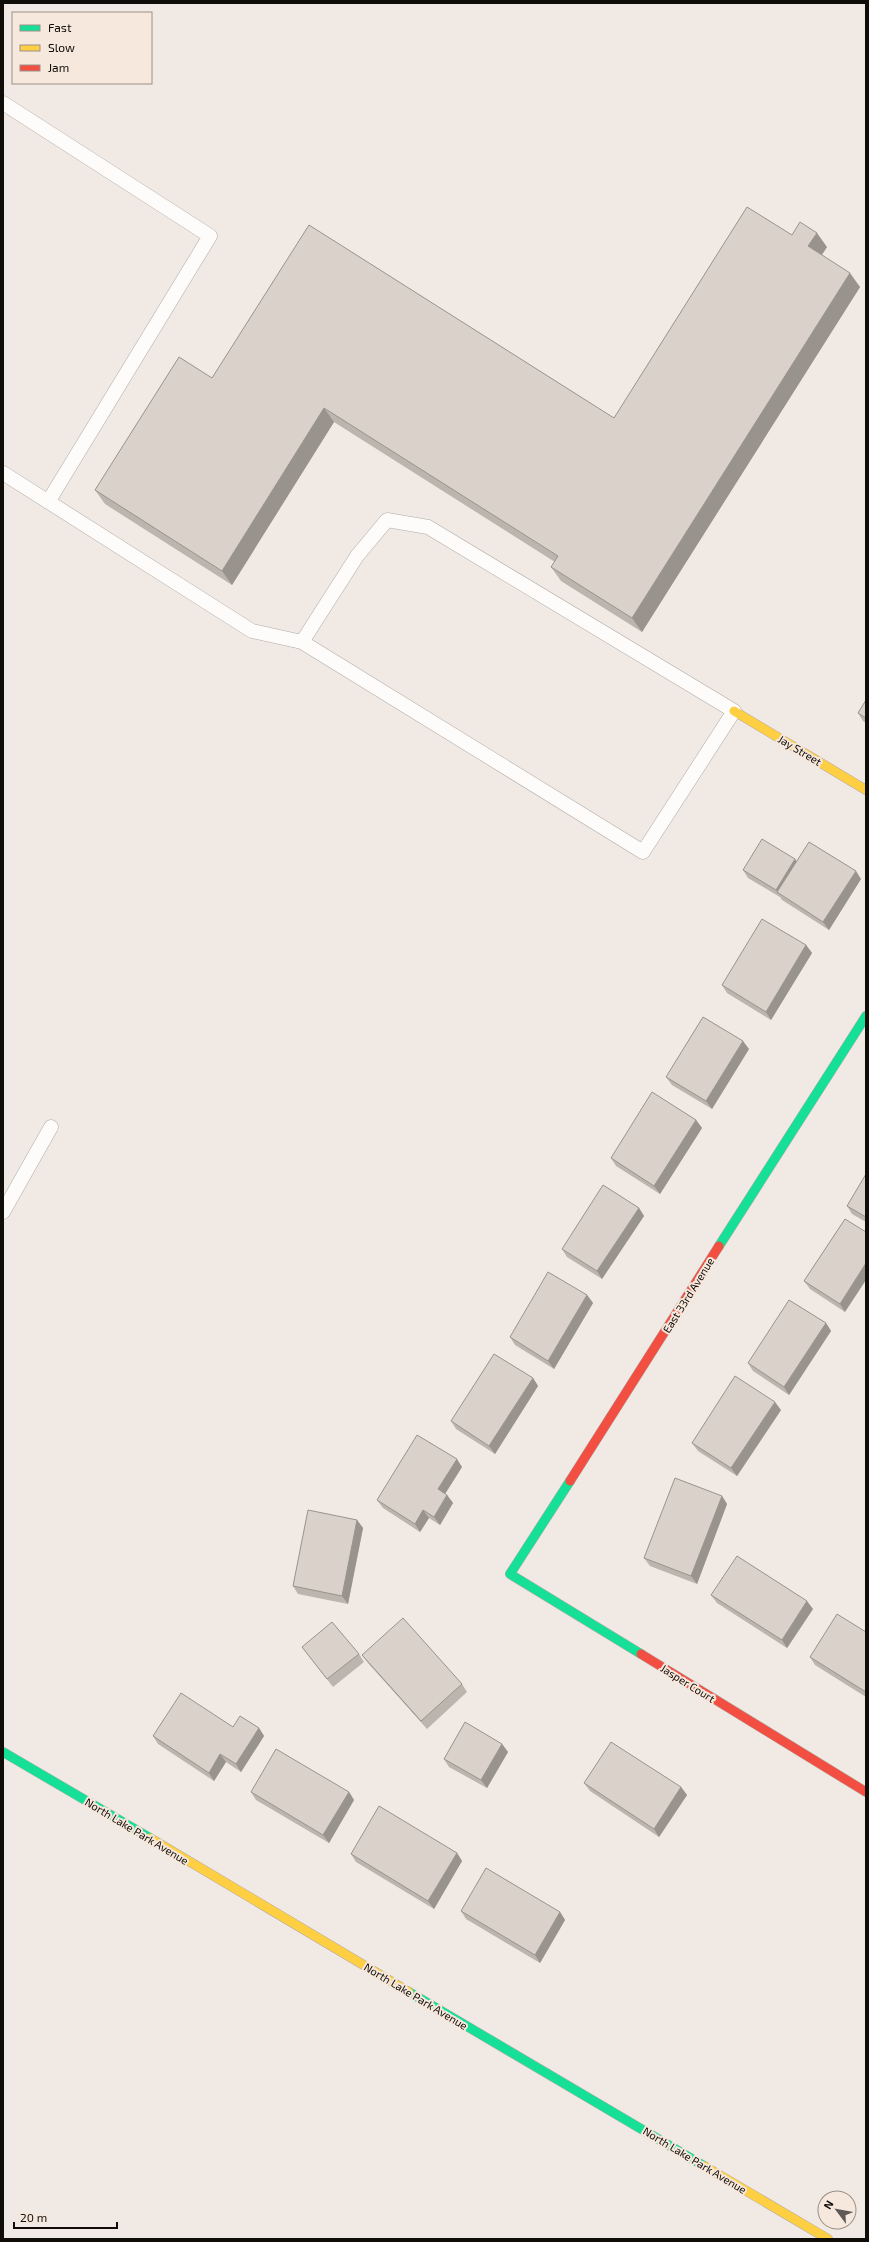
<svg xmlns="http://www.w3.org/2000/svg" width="869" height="2242" font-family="'Exo 2',sans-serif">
	<rect width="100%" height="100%" fill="#f1e9e3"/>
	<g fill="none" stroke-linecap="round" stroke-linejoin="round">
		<defs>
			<path id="lane" d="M3,103L210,236L48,502
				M3,473L252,631L302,642
				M387,520L428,527L734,711L643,852L302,642L357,556Z
				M3,1212L51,1127"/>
			<path id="fast" d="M719,1246L866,1016
				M570,1481L510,1574L641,1654
				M3,1752L150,1838
				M409,1992L704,2166"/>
			<path id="slow" d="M734,711L866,790
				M150,1838L409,1992
				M704,2166L828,2239"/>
			<path id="jam" d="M570,1481L719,1246
				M641,1654L866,1792"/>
		</defs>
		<use href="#lane" stroke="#b1aba6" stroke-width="15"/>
		<use href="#fast" stroke="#b1aba6" stroke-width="10"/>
		<use href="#slow" stroke="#b1aba6" stroke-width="10"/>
		<use href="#jam" stroke="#b1aba6" stroke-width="10"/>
		<use href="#lane" stroke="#fdfcfb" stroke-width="14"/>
		<use href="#fast" stroke="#16e098" stroke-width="9"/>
		<use href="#slow" stroke="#ffcf43" stroke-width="9"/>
		<use href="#jam" stroke="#f24e42" stroke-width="9"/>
	</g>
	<path fill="#bbb5ae" d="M792,235L827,247L822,255L860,287L642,632L561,581L551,567L555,562L334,422L232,585L105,504L95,490L212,378L614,418Z
		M866,700V723L863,721L858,713Z
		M795,859L796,861L861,879L829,930L782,900L780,897L748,878L743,870Z
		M806,945L812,953L771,1020L727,993L722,985Z
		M749,1049L712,1109L672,1085L666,1077Z
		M696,1120L702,1128L660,1194L616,1166L611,1158Z
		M866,1174V1222L852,1214L847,1206Z
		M639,1208L644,1216L602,1279L567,1257L562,1249Z
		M845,1219V1312L810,1289L804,1281Z
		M587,1295L593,1303L554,1369L515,1345L510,1337Z
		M826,1323L831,1331L789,1395L753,1371L748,1363Z
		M533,1378L538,1386L495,1454L456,1429L451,1421Z
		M781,1410L737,1476L698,1451L692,1443Z
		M462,1467L445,1494L447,1495L453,1503L440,1525L429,1518L420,1532L383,1508L377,1500Z
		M722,1496L727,1504L697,1584L650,1566L644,1558Z
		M357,1520L363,1528L348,1604L298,1594L293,1586Z
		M711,1595L813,1609L787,1648L717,1603Z
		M866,1632V1697L815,1665L810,1657Z
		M302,1647L359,1654L364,1662L333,1687Z
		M362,1655L462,1684L467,1692L427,1729L368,1663Z
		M233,1727L259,1728L264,1736L241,1772L226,1762L214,1781L158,1744L153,1736Z
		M502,1744L508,1752L487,1788L449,1767L444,1759Z
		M584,1783L681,1787L687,1795L659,1837L590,1791Z
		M251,1792H349L354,1800L329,1843L256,1800Z
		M457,1853L462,1861L434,1909L356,1862L351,1854Z
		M461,1911L560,1912L565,1920L540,1963L466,1919Z"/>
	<path fill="#99938d" d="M817,233L827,247L818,260L808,246Z
		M850,273L860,287L642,632L632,618Z
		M324,408L334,422L232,585L222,571Z
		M795,859L800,867L778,893L776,890Z
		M856,871L861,879L829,930L823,922Z
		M806,945L812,953L771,1020L766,1012Z
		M743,1041L749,1049L712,1109L706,1101Z
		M696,1120L702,1128L660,1194L654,1186Z
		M639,1208L644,1216L602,1279L597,1271Z
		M866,1263V1280L845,1312L840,1304Z
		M587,1295L593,1303L554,1369L548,1361Z
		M826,1323L831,1331L789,1395L784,1387Z
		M533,1378L538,1386L495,1454L489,1446Z
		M775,1402L781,1410L737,1476L731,1468Z
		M457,1459L462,1467L443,1497L438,1489Z
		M447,1495L453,1503L440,1525L434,1517Z
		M722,1496L727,1504L697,1584L691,1576Z
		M423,1510L429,1518L420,1532L415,1524Z
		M357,1520L363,1528L348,1604L342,1596Z
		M807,1601L813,1609L787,1648L782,1640Z
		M259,1728L264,1736L241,1772L236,1764Z
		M502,1744L508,1752L487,1788L481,1780Z
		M220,1754L226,1762L214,1781L209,1773Z
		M681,1787L687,1795L659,1837L654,1829Z
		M349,1792L354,1800L329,1843L323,1835Z
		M457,1853L462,1861L434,1909L428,1901Z
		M560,1912L565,1920L540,1963L535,1955Z"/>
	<path fill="#dad2ca" stroke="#99938d" d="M747,207L792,235L800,222L817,233L808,246L850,273L632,618L551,567L558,556L324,408L222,571L95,490L179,357L212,378L309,225L614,418Z
		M866,700V718L858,713Z
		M762,839L795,859L776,890L743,870Z
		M809,842L856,871L823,922L777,892Z
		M762,919L806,945L766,1012L722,985Z
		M703,1017L743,1041L706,1101L666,1077Z
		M652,1092L696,1120L654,1186L611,1158Z
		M866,1174V1217L847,1206Z
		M603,1185L639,1208L597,1271L562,1249Z
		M845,1219L866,1232V1263L840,1304L804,1281Z
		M548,1272L587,1295L548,1361L510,1337Z
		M789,1300L826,1323L784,1387L748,1363Z
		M494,1354L533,1378L489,1446L451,1421Z
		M735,1376L775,1402L731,1468L692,1443Z
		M417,1435L457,1459L438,1489L447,1495L434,1517L423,1510L415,1524L377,1500Z
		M675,1478L722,1496L691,1576L644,1558Z
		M308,1510L357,1520L342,1596L293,1586Z
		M737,1556L807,1601L782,1640L711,1595Z
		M837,1614L866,1632V1692L810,1657Z
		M403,1618L462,1684L421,1721L362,1655Z
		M332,1622L359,1654L327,1679L302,1647Z
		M181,1693L233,1727L240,1716L259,1728L236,1764L220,1754L209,1773L153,1736Z
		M465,1722L502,1744L481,1780L444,1759Z
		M611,1742L681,1787L654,1829L584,1783Z
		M276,1749L349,1792L323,1835L251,1792Z
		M379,1806L457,1853L428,1901L351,1854Z
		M486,1868L560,1912L535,1955L461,1911Z"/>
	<g text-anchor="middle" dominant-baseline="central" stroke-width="4" stroke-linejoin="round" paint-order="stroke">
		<g font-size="11" fill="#100c08" stroke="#f7e8dd">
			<text transform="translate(800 750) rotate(31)">Jay Street</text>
			<text transform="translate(688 1295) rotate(-58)">East 33rd Avenue</text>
			<text transform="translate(688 1683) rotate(32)">Jasper Court</text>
			<text transform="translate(137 1831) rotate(31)">North Lake Park Avenue</text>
			<text transform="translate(416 1996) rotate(31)">North Lake Park Avenue</text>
			<text transform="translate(695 2160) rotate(31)">North Lake Park Avenue</text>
		</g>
	</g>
	<rect width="869" height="2242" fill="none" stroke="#100c08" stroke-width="8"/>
	<rect x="12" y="12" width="140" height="72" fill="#f7e8dd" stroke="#9b9088"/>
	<rect x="20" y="25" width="20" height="6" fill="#16e098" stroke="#9b9088"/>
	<text x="48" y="32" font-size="12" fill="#100c08">Fast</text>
	<rect x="20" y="45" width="20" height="6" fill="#ffcf43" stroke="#9b9088"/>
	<text x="48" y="52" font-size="12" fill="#100c08">Slow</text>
	<rect x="20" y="65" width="20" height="6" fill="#f24e42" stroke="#9b9088"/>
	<text x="48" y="72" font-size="12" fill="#100c08">Jam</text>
	<g transform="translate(837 2210) rotate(302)"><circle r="19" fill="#f7e8dd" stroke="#9b9088"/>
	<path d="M0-3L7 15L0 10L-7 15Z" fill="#5f5955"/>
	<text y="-6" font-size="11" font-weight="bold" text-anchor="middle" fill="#100c08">N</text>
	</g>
	<path d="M14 2222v6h103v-6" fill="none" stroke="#100c08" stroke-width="2"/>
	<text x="20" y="2222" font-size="12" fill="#100c08" stroke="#f7e8dd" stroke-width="3" paint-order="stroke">20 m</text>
</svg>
